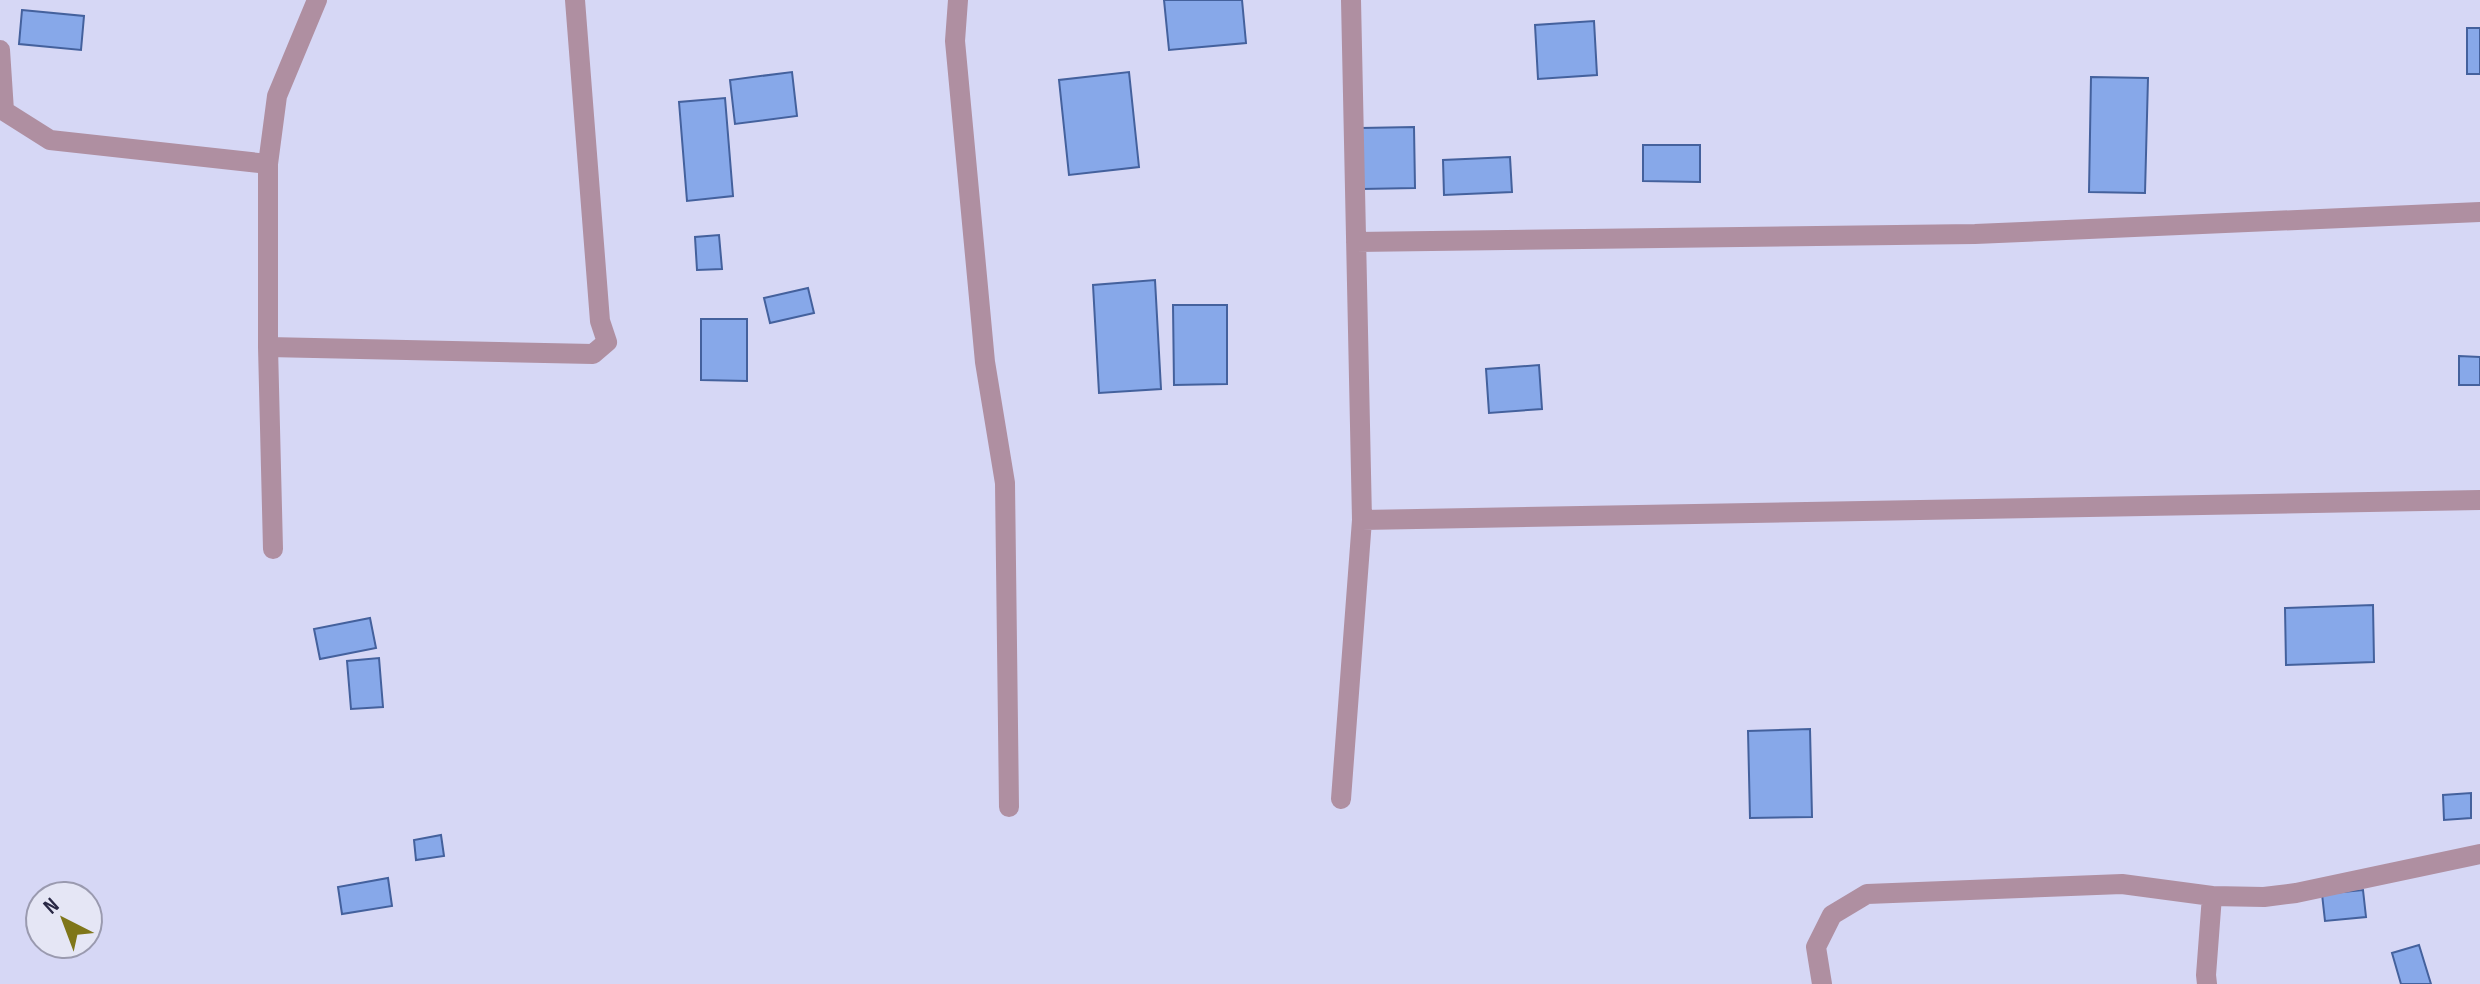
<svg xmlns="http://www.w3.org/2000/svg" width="2480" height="984" font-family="'Sofia Sans Condensed',sans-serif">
	<rect width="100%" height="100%" fill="#d6d7f5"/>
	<path fill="#87a8e9" stroke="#44619d" stroke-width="2" d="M1164,0H1242L1246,43L1169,50Z
		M22,10L84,16L81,50L19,44Z
		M1594,21L1597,75L1538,79L1535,25Z
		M2467,28H2480V74H2467Z
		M792,72L797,116L735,124L730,80Z
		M1129,72L1139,167L1069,175L1059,80Z
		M2091,77L2148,78L2145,193L2089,192Z
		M725,98L733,196L687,201L679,102Z
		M1414,127L1415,188L1362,189L1361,128Z
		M1643,145H1700V182L1643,181Z
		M1510,157L1512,192L1444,195L1443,160Z
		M719,235L722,269L697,270L695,237Z
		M1155,280L1161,389L1099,393L1093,285Z
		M808,288L814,313L770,323L764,298Z
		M1173,305H1227V384L1174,385Z
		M701,319H747V381L701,380Z
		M2459,356L2480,357V385H2459Z
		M1539,365L1542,409L1489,413L1486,369Z
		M2373,605L2374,662L2286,665L2285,608Z
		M370,618L376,648L320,659L314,629Z
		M379,658L383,707L351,709L347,661Z
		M1810,729L1812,817L1750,818L1748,731Z
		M2471,793V818L2444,820L2443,795Z
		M441,835L444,856L416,860L414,840Z
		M388,878L392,906L342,914L338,887Z
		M2363,890L2366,917L2325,921L2322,894Z
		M2419,945L2431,984H2401L2392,953Z"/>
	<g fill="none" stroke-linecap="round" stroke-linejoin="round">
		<path stroke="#af8fa1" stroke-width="20" d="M958,0L955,41L985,362L1005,483L1009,807
			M0,50L4,111L50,140L268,164
			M1356,242L1975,234L2480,212
			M268,347L593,354L607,342L600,321L575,0
			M1362,520L2480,500
			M273,549L268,347V164L277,96L317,0
			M1341,799L1362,520L1351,0
			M1822,984L1816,947L1832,915L1867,894L2122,884L2212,896
			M2207,984L2206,975L2212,896L2264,897L2296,893L2480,854"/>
	</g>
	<g transform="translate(64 920) rotate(318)"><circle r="38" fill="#e5e6f5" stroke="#9a9aaf" stroke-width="2"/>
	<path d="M0-6L14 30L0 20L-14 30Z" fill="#7f7619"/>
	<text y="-12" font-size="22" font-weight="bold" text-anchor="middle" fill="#292845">N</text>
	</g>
</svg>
